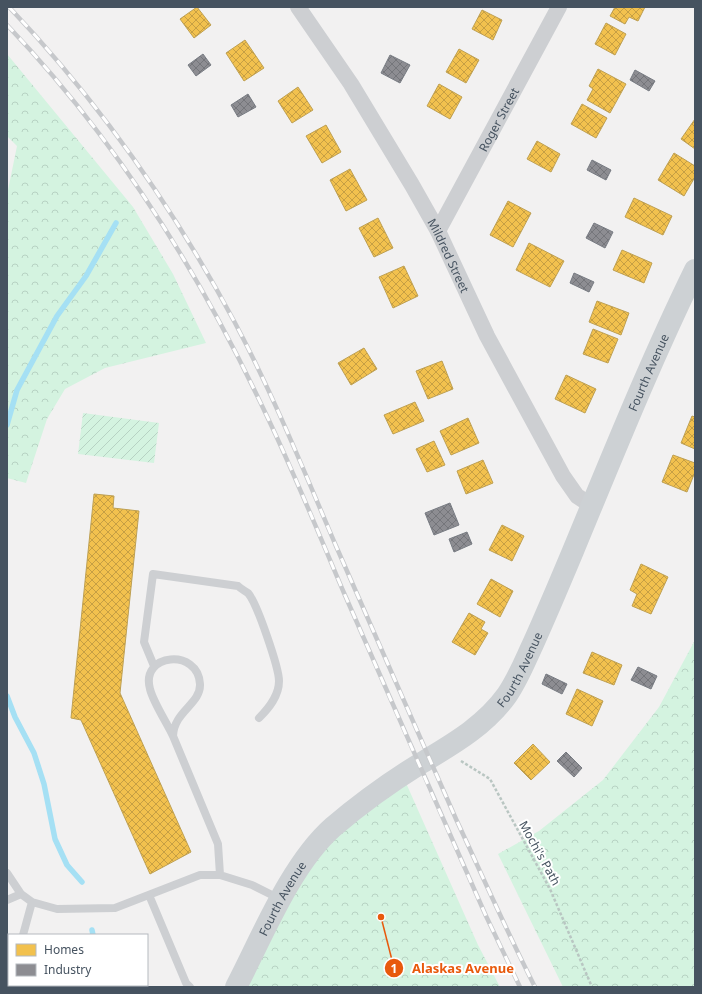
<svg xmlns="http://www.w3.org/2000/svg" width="702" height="994" font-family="'Noto Sans',sans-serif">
	<defs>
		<pattern id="forest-crowns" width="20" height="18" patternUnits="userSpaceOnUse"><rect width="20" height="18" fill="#d4f3e0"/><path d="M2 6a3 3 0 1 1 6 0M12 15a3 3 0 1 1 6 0" fill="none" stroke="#b7d2c3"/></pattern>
		<pattern id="garden-furrows" width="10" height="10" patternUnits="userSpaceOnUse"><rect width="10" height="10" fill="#d4f3e0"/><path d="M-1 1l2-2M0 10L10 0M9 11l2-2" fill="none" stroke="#b7d2c3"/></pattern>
		<pattern id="homes-cross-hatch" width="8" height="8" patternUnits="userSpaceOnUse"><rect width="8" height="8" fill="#f2c14e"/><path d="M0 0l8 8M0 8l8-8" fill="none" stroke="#c69f44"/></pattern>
		<pattern id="industry-cross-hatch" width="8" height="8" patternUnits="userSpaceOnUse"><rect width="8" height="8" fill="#8d8d92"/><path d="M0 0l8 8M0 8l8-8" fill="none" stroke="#75767b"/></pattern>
	</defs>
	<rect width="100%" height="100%" fill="#f2f1f1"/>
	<path fill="url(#forest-crowns)" d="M7,54L133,207L173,274L206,343L105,368L65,389L47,419L26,483L7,478V195L17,146L7,136Z
		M695,640V987H563L498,854L539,831L603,780L659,707Z
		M402,774L478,945L500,987H235L297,869Z"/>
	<path fill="url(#garden-furrows)" d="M83,413L159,423L154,463L78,454Z"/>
	<path fill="url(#homes-cross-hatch)" stroke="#bea053" d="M197,7L211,25L194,38L180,19Z
		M615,7H645L638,21L629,17L625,24L610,16Z
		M482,10L502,20L493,40L472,29Z
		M606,23L626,34L615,55L595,44Z
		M245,40L264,68L244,81L226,53Z
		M459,49L479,60L466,83L446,72Z
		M598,69L626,84L610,113L587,100L593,89L589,86Z
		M439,84L462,97L450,119L427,106Z
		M298,87L313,110L292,123L278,101Z
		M582,104L607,118L596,138L571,124Z
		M695,119V149L681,139Z
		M326,125L341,152L322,163L306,136Z
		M537,141L560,154L551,172L527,159Z
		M674,153L695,166V177L684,196L658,180Z
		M350,169L367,200L346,211L330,180Z
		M634,198L672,216L663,235L625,217Z
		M508,201L531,213L513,247L490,235Z
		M378,218L393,248L374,257L359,228Z
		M529,243L564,261L550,287L516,270Z
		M622,250L652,263L644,283L613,270Z
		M404,266L418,296L393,308L379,277Z
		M597,301L629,313L621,335L589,322Z
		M593,329L618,339L608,363L583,354Z
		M364,348L377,369L351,385L338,363Z
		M442,361L453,389L428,399L416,371Z
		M566,375L596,389L585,413L555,399Z
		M415,402L424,421L393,434L384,415Z
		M692,416L695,417V449L681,443Z
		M468,418L479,443L451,455L440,431Z
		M434,441L445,465L427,472L416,449Z
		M673,455L695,463V472L687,492L662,482Z
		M483,460L493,483L466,494L457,471Z
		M94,494L114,496L113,508L139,511L120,693L191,852L150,874L81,720L71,718Z
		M502,525L524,536L512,561L489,550Z
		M641,564L668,577L651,614L632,606L637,594L630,590Z
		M491,579L513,591L500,617L477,604Z
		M469,613L485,622L481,629L488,633L475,655L452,642Z
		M592,652L622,665L614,685L583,673Z
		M577,689L603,701L592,726L566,714Z
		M533,744L550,762L531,780L514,763Z"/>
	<path fill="url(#industry-cross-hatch)" stroke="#787c83" d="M203,54L211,65L196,76L188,65Z
		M390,55L410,65L400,83L381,73Z
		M635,70L655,81L649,91L630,80Z
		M248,94L256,107L238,117L231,105Z
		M592,160L611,170L606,180L587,170Z
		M594,223L613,232L605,248L586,238Z
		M574,273L594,282L589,292L570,283Z
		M450,503L459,525L434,535L425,513Z
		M467,532L472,544L454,552L449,539Z
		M638,667L657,676L651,689L631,680Z
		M546,674L567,684L562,694L542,684Z
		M566,752L582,768L574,777L557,761Z"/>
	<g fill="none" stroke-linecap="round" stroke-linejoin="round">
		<path stroke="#a5e0f4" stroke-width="5.5" d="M7,425L17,390L57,316L86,276L116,223
			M7,696L15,717L34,753L44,784L55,839L67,865L82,882
			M92,930L93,935
			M126,985L128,987"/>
		<path stroke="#b9c6c2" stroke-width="2.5" stroke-dasharray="3 2" stroke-linecap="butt" d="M461,761L490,779L550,889L592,987"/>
		<path stroke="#cdcfd2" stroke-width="8" d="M154,666L144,642L153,574L238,586C241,589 245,591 248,593C257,603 279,668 279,681C279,696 269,708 259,718
			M173,736C167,723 153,702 150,689C140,653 198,648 200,684C201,704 174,711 173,736L218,844L220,875
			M7,873L21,894L32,902L57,909L115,908L200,875H220L252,885L280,899
			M149,895L186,983L190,987
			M7,900L21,894
			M23,935L32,902
			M52,985L54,987"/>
		<g stroke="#cdcfd2" stroke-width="16">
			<path id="s1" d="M298,7L351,84L412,185L438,231L487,336L563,476L577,496L592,506"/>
			<path id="s2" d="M438,231L559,7"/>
		</g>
		<path stroke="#cdd1d4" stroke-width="22" id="s3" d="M236,987C262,937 291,864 333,827C360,804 389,783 418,765C451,745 484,727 507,695C518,679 525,661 533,644C547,613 560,582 573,551C612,457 650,362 695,270"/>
		<defs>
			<path id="rail" d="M9,7C98,101 173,207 234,321C273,394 304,471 336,546C376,637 416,728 456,819C482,875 507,932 535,987
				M7,25C114,137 198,270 264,410C293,470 318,532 344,593C391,700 438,808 486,916L520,987"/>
		</defs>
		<use href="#rail" stroke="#c6c8cb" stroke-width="4.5"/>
		<use href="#rail" stroke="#fff" stroke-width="3" stroke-dasharray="9" stroke-linecap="butt"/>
	</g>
	<g text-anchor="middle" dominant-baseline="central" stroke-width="4" stroke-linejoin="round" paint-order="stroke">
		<g font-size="12" fill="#465360" stroke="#fff">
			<text stroke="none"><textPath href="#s2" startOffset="127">Roger Street</textPath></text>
			<text stroke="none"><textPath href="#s1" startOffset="291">Mildred Street</textPath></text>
			<text stroke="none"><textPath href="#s3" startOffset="760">Fourth Avenue</textPath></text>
			<text stroke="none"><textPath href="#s3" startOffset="436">Fourth Avenue</textPath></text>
			<text transform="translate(540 853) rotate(61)">Mochi's Path</text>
			<text stroke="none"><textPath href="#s3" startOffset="100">Fourth Avenue</textPath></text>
		</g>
	</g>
	<path fill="none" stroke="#e8590c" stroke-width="1.5" d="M381 917L394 968"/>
	<g fill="#e8590c" stroke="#fff" stroke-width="1.5">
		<circle cx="381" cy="917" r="4"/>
		<circle cx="394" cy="968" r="10"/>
	</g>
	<g font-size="12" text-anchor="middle" font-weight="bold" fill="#fff">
		<text x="394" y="973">1</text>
	</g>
	<g font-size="13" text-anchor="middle" font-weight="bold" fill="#e8590c" stroke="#fff" stroke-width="4" stroke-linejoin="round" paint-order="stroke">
		<text x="463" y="973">Alaskas Avenue</text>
	</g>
	<rect width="702" height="994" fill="none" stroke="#465360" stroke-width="16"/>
	<rect x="8" y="934" width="140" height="52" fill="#ffffff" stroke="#b5babf"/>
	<rect x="16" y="944" width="20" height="12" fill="#f2c14e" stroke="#b5babf"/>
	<text x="44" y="954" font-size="12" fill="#465360">Homes</text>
	<rect x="16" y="964" width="20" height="12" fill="#8d8d92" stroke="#b5babf"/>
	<text x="44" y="974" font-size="12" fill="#465360">Industry</text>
</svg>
